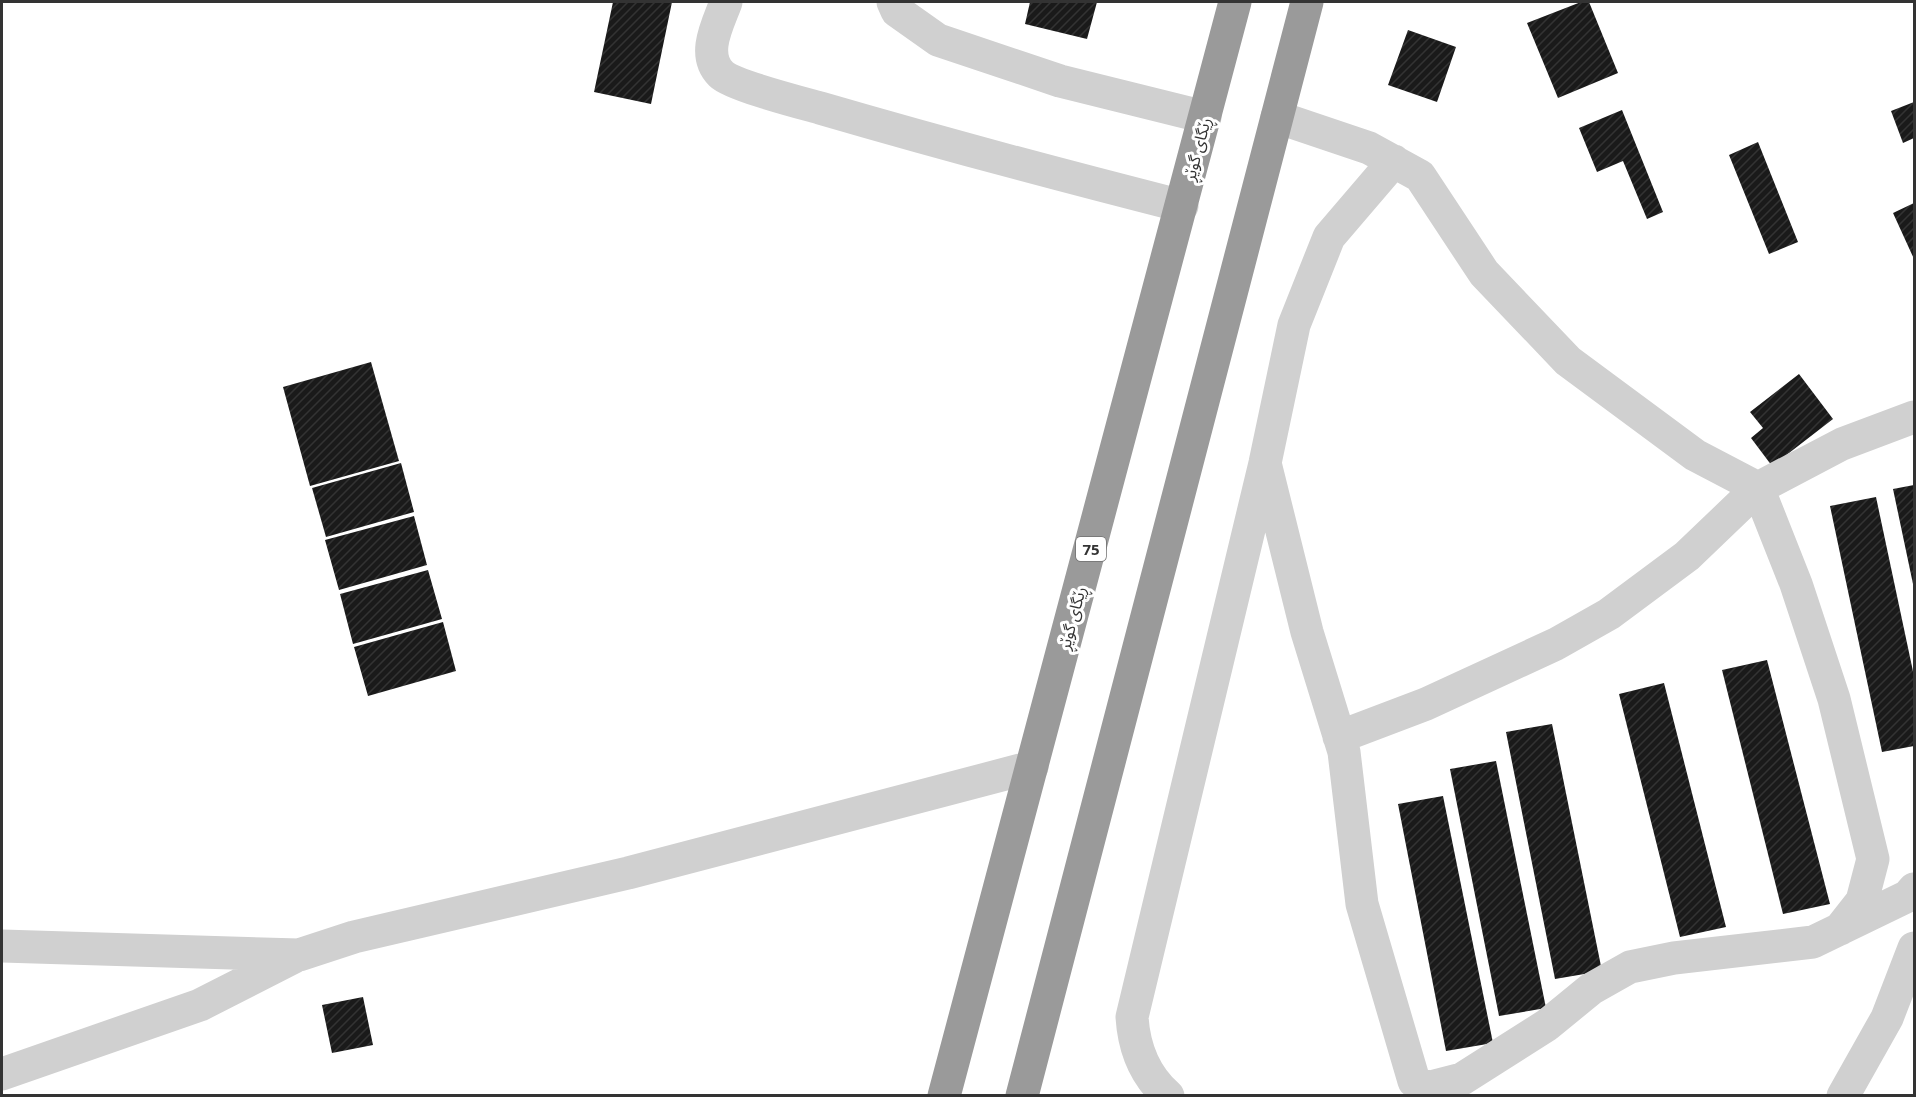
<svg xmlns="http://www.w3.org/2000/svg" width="1916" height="1097" font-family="'Noto Sans','Noto Sans Arabic',sans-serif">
	<defs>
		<pattern id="building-hatch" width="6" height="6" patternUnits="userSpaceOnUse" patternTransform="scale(1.5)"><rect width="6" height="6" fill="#1a1a1a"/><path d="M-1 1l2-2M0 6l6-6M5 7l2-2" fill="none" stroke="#333"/></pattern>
	</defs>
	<rect width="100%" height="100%" fill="#fff"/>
	<path fill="url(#building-hatch)" d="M613,2H672L651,104L594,92Z
		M1030,2H1097L1087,39L1025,24Z
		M1581,2H1589L1618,73L1558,98L1527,23Z
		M1408,30L1456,47L1437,102L1388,85Z
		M1914,102V138L1903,143L1891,111Z
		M1622,110L1663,212L1647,219L1623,161L1597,172L1579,128Z
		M1758,142L1798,242L1769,254L1729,155Z
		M1914,203V259L1893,213Z
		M371,362L399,461L310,486L283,387Z
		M1799,374L1833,419L1772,466L1751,438L1763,428L1750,412Z
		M401,463L414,512L326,537L312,488Z
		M1914,485V584H1913L1893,489Z
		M1876,497L1914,676V746L1882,752L1830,506Z
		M414,516L427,565L339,590L325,540Z
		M428,570L442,619L353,644L340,594Z
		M443,622L456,671L368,696L354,647Z
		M1767,660L1830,904L1783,914L1722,670Z
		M1664,683L1726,927L1680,937L1619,694Z
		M1552,724L1602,971L1555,979L1506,732Z
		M1496,761L1546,1008L1499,1016L1450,769Z
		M1443,796L1493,1043L1446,1051L1398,804Z
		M363,997L373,1045L332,1053L322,1005Z"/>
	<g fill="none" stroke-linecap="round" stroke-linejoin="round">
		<path stroke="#d0d0d0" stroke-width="33" d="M726,2C718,24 701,54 721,74C732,85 802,103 820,108C940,143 1060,175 1182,206
			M893,2L897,11L938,40L1060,81L1205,117
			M1277,117L1369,148L1420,176L1484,273L1568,361L1695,455L1758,488L1842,444L1914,417
			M1265,463L1307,632L1344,752L1362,904L1414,1081L1427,1088L1462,1079L1547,1025L1591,989L1630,967L1674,958L1813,942L1908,896L1914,889
			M1339,737L1426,704L1556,644L1609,614L1687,556L1758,488L1796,584L1834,699L1873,859L1862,901L1840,929
			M2,946L299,955L354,937L628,873L1032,767
			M2,1074L200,1005L294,957
			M1168,1096C1144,1075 1134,1048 1132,1017L1265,463L1294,325L1329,237L1394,161
			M1843,1096L1887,1018L1914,948"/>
		<path stroke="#9a9a9a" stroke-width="33" d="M944,1096L1235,2
			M1022,1096L1307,2"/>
	</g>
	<g text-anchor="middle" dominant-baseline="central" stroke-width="6" stroke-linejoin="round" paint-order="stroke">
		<rect fill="#fff" stroke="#707070" stroke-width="1.5" x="1076" y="537" width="30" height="24" rx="4.5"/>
		<g font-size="15" font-weight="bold" fill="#333">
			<text x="1091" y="549">75</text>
		</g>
		<g font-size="16" fill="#333" stroke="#fff">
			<text transform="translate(1197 149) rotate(-75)">ڕێگای گوێڕ</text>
			<text transform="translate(1072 618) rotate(-75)">ڕێگای گوێڕ</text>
		</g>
	</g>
	<rect width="1916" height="1097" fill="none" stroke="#333333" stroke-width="6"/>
</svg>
